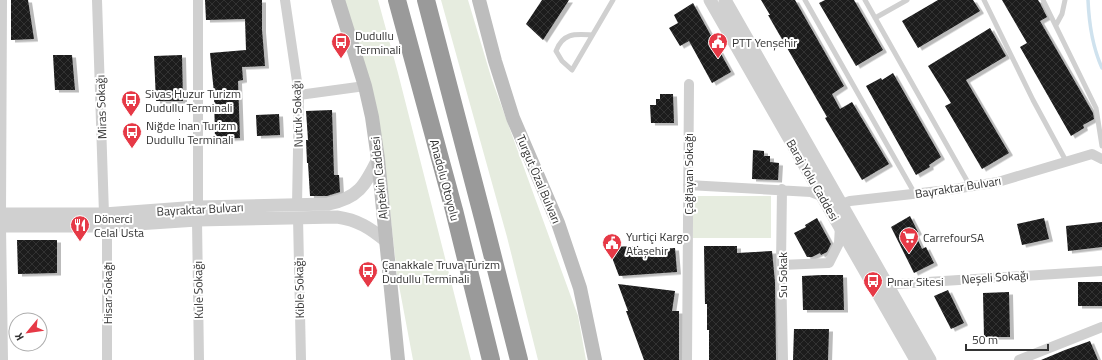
<svg xmlns="http://www.w3.org/2000/svg" width="1102" height="360" font-family="'Titillium Web',sans-serif">
	<defs>
		<pattern id="building-cross-hatch" width="8" height="8" patternUnits="userSpaceOnUse"><rect width="8" height="8" fill="#1a1a1a"/><path d="M0 0l8 8M0 8l8-8" fill="none" stroke="#333"/></pattern>
		<filter id="shadow"><feDropShadow dx="4" dy="2.5" stdDeviation="0" flood-color="#0004"/></filter>
	</defs>
	<rect width="100%" height="100%" fill="#fff"/>
	<path fill="#e6ecdf" d="M343,0H378L398,73L471,360H413L397,275L386,174Z
		M441,0H468L492,80L578,316L586,360H538L507,237Z
		M693,196H771V238H693Z"/>
	<g fill="none" stroke-linecap="round" stroke-linejoin="round">
		<path stroke="#cfe2ee" stroke-width="3.5" d="M1088,0C1089,24 1092,46 1102,68"/>
	</g>
	<path fill="url(#building-cross-hatch)" filter="url(#shadow)" d="M11,0H28L34,39L11,40Z
		M205,0H262V30L265,66L242,67L243,80L238,81L240,138L215,139L214,93L210,53L246,50L245,19L206,20Z
		M542,0H569L543,40L526,24Z
		M761,0H795L844,86L832,94L840,109L852,102L889,164L862,180L825,118L827,117L768,15H770Z
		M825,0H854L883,50L856,66L819,3Z
		M938,0H973L980,11L918,48L902,21Z
		M1002,0H1038L1040,3L1047,17L1040,21L1093,113L1094,119L1083,125L1084,128L1071,136L1020,47L1027,43Z
		M693,3L731,72L712,83L689,41L680,46L669,28L678,23L674,15Z
		M990,28L1006,56L966,80L1009,153L982,169L945,106L951,103L928,66Z
		M53,55H72L75,90H55Z
		M182,55L183,101H156L154,56Z
		M893,73L941,157L929,165L930,167L916,175L866,86L881,78L882,80Z
		M660,94H673L674,123H651L650,105H656V99H660Z
		M332,110L334,175H339L340,192L327,196H310L308,163H307L306,140H308L306,111Z
		M279,114L280,135L257,136L256,115Z
		M753,150L764,151V156H770V162L779,163L778,180L752,179Z
		M910,216L918,232L915,234L922,249L926,247L934,263L914,273L891,227Z
		M817,218L831,244L827,252L821,255L820,253L812,257H807L794,233L806,227L805,225Z
		M1044,218L1049,239L1022,245L1017,224Z
		M1102,222V247L1068,251L1066,226Z
		M17,240H57V273L18,274Z
		M638,246L639,250L675,248L677,272L619,276L608,247Z
		M704,246H737V253L772,251L775,282L776,360H709V330H707V304H705Z
		M822,275H843L844,310H803L802,276Z
		M1078,282H1102V306H1078Z
		M618,284L675,291L672,311H679V360H644L626,311H628Z
		M948,290L964,323L951,329L934,296Z
		M1009,292L1010,337H984L983,293Z
		M794,329H829L828,360H793Z
		M1090,341L1098,360H1041L1065,350Z"/>
	<g fill="none" stroke-linecap="round" stroke-linejoin="round">
		<path stroke="#d0d0d0" stroke-width="5" d="M805,0L915,194
			M865,0L970,186
			M984,0L1033,100L1066,161
			M1043,0L1096,108L1102,146
			M875,18L907,0
			M1056,25L1062,14L1065,0
			M592,35C576,34 563,32 556,51L562,61L572,70L613,0"/>
		<path stroke="#d0d0d0" stroke-width="10" d="M97,0L104,214
			M198,0V207
			M285,0L299,95L297,205
			M299,95L365,86
			M688,185L811,192L842,204L850,201L948,190L998,182L1092,154L1102,159
			M782,189L781,265L783,360
			M1,214L2,0
			M298,217L301,360
			M197,220L199,360
			M1,226L3,360
			M781,265L829,263L839,243L840,226
			M889,288L896,284L1102,271
			M107,360V226
			M687,360L689,84
			M1019,360L1102,327"/>
		<path stroke="#d0d0d0" stroke-width="13" d="M710,0L916,360
			M725,0L930,360
			M0,214H104L198,207L328,204C359,198 365,185 378,159
			M0,226H107L197,220L337,217C358,220 370,228 386,241"/>
		<path stroke="#bdbdbd" stroke-width="14" d="M338,0L365,86L372,117L378,159L398,360
			M479,0L495,61L513,118L558,223L580,288L595,360"/>
		<path stroke="#9a9a9a" stroke-width="18" d="M397,0L454,210L491,360
			M426,0L484,222L519,360"/>
	</g>
	<defs>
		<symbol id="bus-pin" viewBox="-11 -11 22 30"><path d="M0 17L-7.5 6A9.5 9.5 0 1 1 7.5 6Z" fill="#e63946" stroke="#fff"/><path d="M-5-6H5V4H4V6H2V4H-2V6H-4V4H-5ZM-3.5-4V0h7V-4ZM-3.5 1.2v1.5H-2V1.2ZM2 1.2v1.5H3.5V1.2Z" fill="#fff"/></symbol>
		<symbol id="civic-pin" viewBox="-11 -11 22 30"><path d="M0 17L-7.5 6A9.5 9.5 0 1 1 7.5 6Z" fill="#e63946" stroke="#fff"/><path d="M-.6-6.5H3V-4.5H.6V-3L4-1V1h2V6H-6V1h2V-1L-.6-3ZM-1.2 2.5V6h2.4V2.5Z" fill="#fff"/></symbol>
		<symbol id="restaurant-pin" viewBox="-11 -11 22 30"><path d="M0 17L-7.5 6A9.5 9.5 0 1 1 7.5 6Z" fill="#e63946" stroke="#fff"/><path d="M-5-6h1v4h1v-4h1v4h1v-4h1v5L-1.5 .5V6h-2V.5L-5-1ZM5-6V6H3V1.5H1.5Q1.5-4 5-6Z" fill="#fff"/></symbol>
		<symbol id="supermarket-pin" viewBox="-11 -11 22 30"><path d="M0 17L-7.5 6A9.5 9.5 0 1 1 7.5 6Z" fill="#e63946" stroke="#fff"/><path d="M-6-5.5h2.5l.6 2H6L4.5 2H-2.5L-4.4-4H-6ZM-1.5 3.2a1.3 1.3 0 1 0 .1 0ZM3 3.2a1.3 1.3 0 1 0 .1 0Z" fill="#fff"/></symbol>
	</defs>
	<g fill-rule="evenodd">
		<use href="#bus-pin" x="330" y="31" width="22" height="30"/>
		<use href="#civic-pin" x="707" y="31" width="22" height="30"/>
		<use href="#bus-pin" x="120" y="89" width="22" height="30"/>
		<use href="#bus-pin" x="121" y="121" width="22" height="30"/>
		<use href="#restaurant-pin" x="69" y="214" width="22" height="30"/>
		<use href="#supermarket-pin" x="898" y="226" width="22" height="30"/>
		<use href="#civic-pin" x="601" y="232" width="22" height="30"/>
		<use href="#bus-pin" x="357" y="260" width="22" height="30"/>
		<use href="#bus-pin" x="862" y="270" width="22" height="30"/>
	</g>
	<g text-anchor="middle" dominant-baseline="central" stroke-width="4" stroke-linejoin="round" paint-order="stroke">
		<g font-size="12" fill="#333" stroke="#fff" text-anchor="start">
			<text x="355" y="35">Dudullu<tspan x="355" dy="14">Terminali</tspan></text>
			<text x="732" y="42">PTT Yenşehir</text>
			<text x="145" y="93">Sivas Huzur Turizm<tspan x="145" dy="14">Dudullu Terminali</tspan></text>
			<text x="146" y="125">Niğde İnan Turizm<tspan x="146" dy="14">Dudullu Terminali</tspan></text>
			<text x="94" y="218">Dönerci<tspan x="94" dy="14">Celal Usta</tspan></text>
			<text x="626" y="236">Yurtiçi Kargo<tspan x="626" dy="14">Ataşehir</tspan></text>
			<text x="923" y="237">CarrefourSA</text>
			<text x="382" y="264">Çanakkale Truva Turizm<tspan x="382" dy="14">Dudullu Terminali</tspan></text>
			<text x="887" y="281">Pınar Sitesi</text>
		</g>
		<g font-size="12" fill="#333" stroke="#fff">
			<text transform="translate(101 107) rotate(-92)">Miras Sokağı</text>
			<text transform="translate(297 114) rotate(-92)">Nutuk Sokağı</text>
			<text transform="translate(688 174) rotate(-90)">Çağlayan Sokağı</text>
			<text transform="translate(379 178) rotate(-96)">Alptekin Caddesi</text>
			<text transform="translate(539 179) rotate(67)">Turgut Özal Bulvarı</text>
			<text transform="translate(445 180) rotate(75)">Anadolu Otoyolu</text>
			<text transform="translate(813 180) rotate(60)">Baraj Yolu Caddesi</text>
			<text transform="translate(958 187) rotate(-9)">Bayraktar Bulvarı</text>
			<text transform="translate(200 209) rotate(-3)">Bayraktar Bulvarı</text>
			<text transform="translate(782 275) rotate(-90)">Su Sokak</text>
			<text transform="translate(995 277) rotate(-4)">Neşeli Sokağı</text>
			<text transform="translate(299 288) rotate(-91)">Kible Sokağı</text>
			<text transform="translate(198 290) rotate(-91)">Kule Sokağı</text>
			<text transform="translate(107 293) rotate(-90)">Hisar Sokağı</text>
		</g>
	</g>
	<g transform="translate(28 332) rotate(241)"><circle r="19" fill="#ffffff" stroke="#adadad"/>
	<path d="M0-3L7 15L0 10L-7 15Z" fill="#e63946"/>
	<text y="-6" font-size="11" font-weight="bold" text-anchor="middle" fill="#333333">K</text>
	</g>
	<path d="M966 344v6h82v-6" fill="none" stroke="#333333" stroke-width="2"/>
	<text x="972" y="344" font-size="12" fill="#333333" stroke="#ffffff" stroke-width="3" paint-order="stroke">50 m</text>
</svg>
